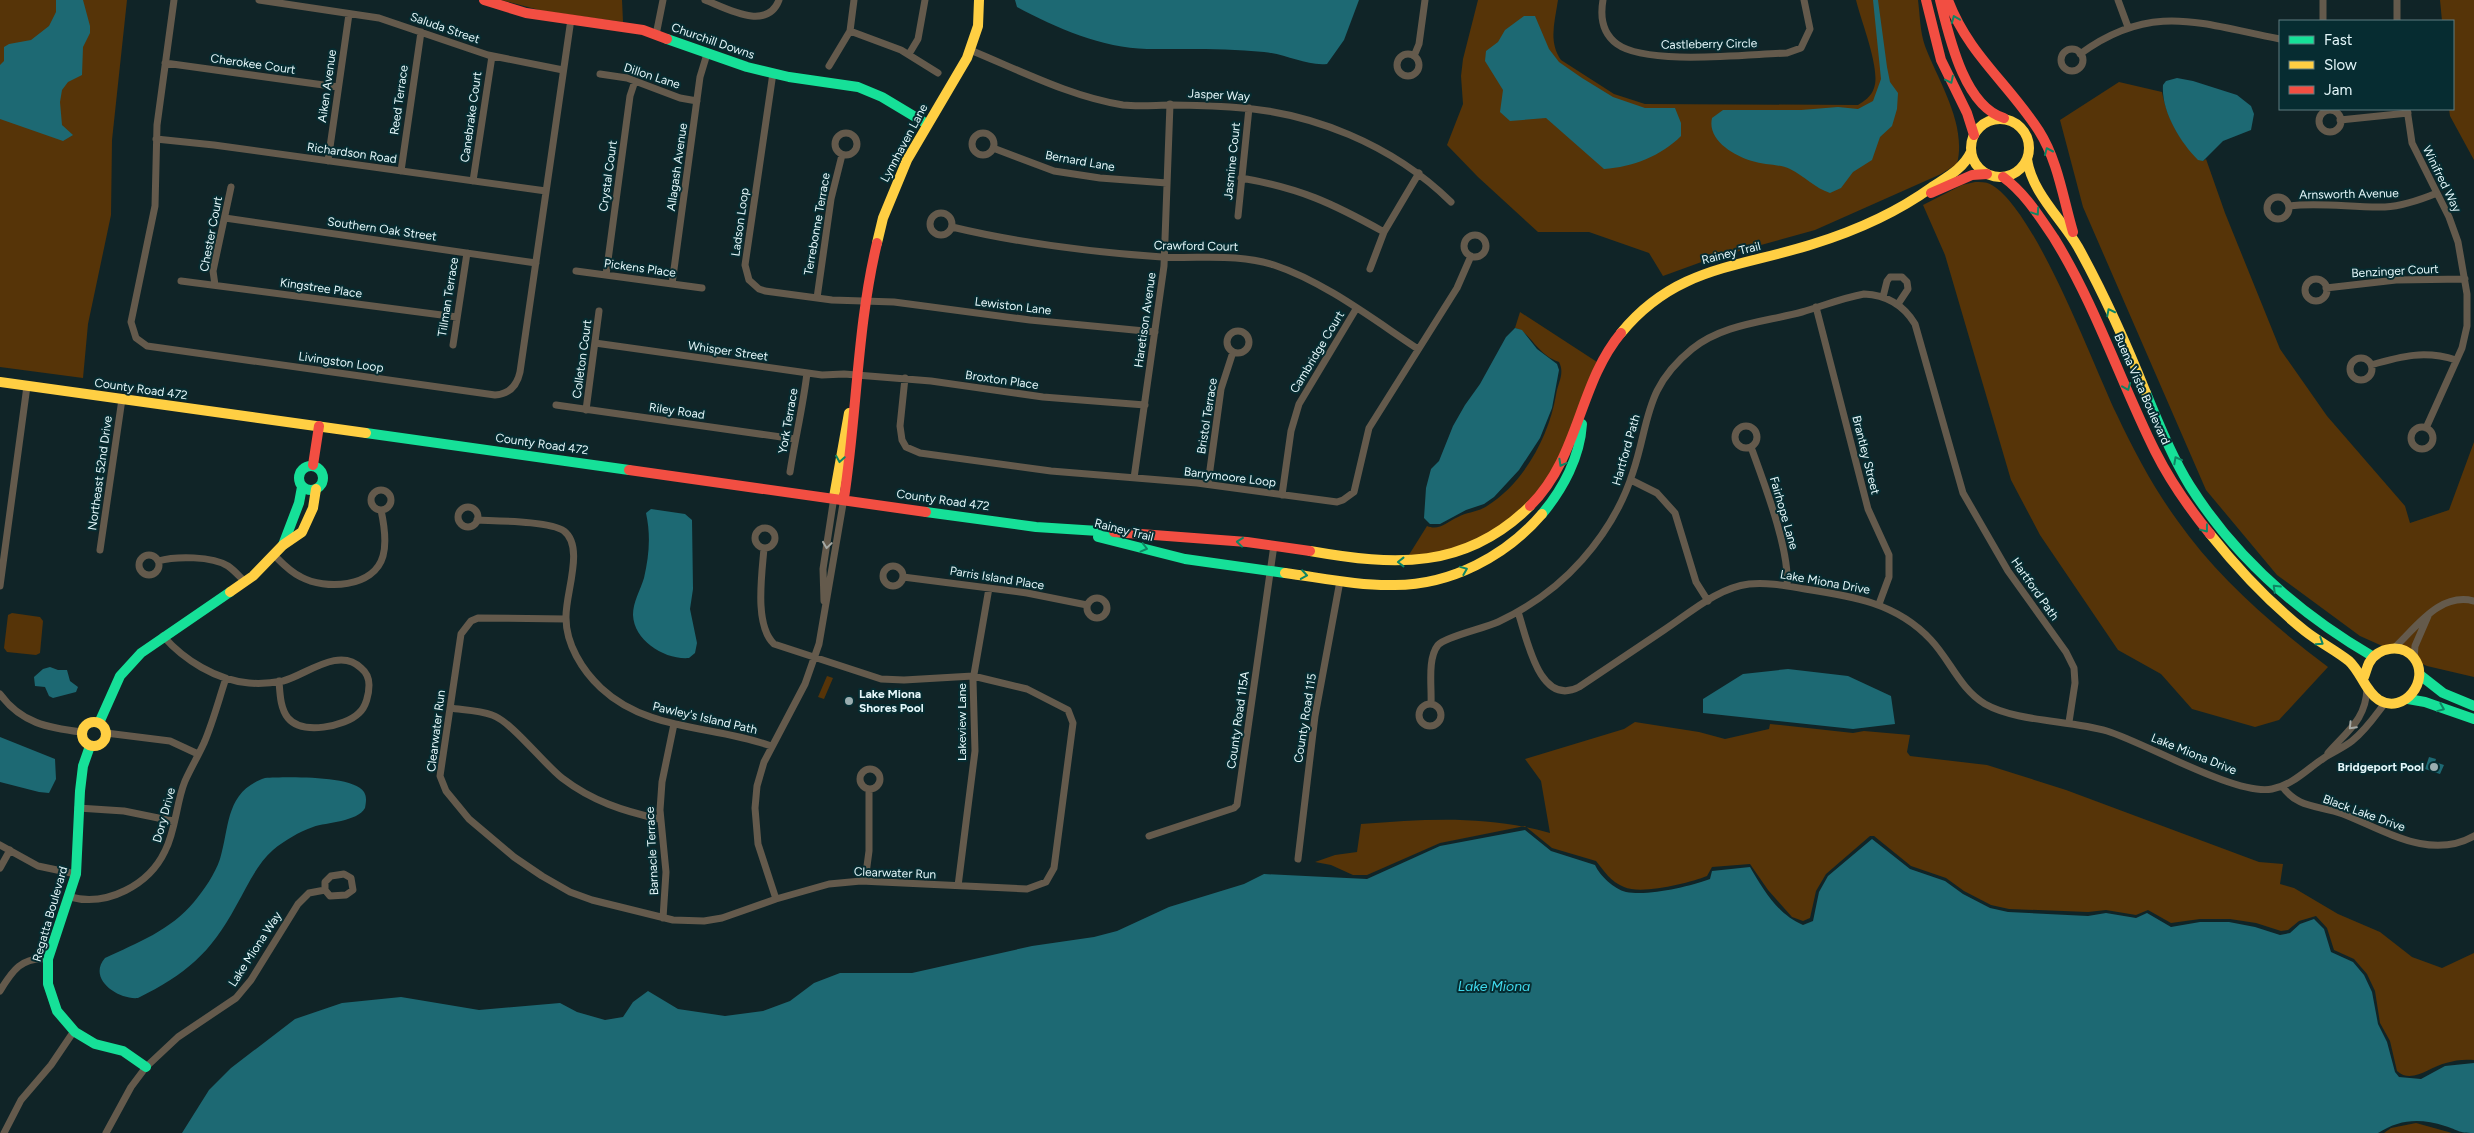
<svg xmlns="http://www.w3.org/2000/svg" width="2474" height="1133" font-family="Figtree,sans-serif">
	<rect width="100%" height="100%" fill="#102427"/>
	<path fill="#563408" d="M0,0H127L112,140L111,215L88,324L83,378L0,367Z
		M501,0H622L623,22L543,11Z
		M1478,0H1558C1555,21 1548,42 1561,60L1614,94L1645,104L1858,105C1864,101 1871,97 1874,88C1881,70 1861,21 1856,0H1918C1920,15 1920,32 1925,46C1939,83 1967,124 1957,164L1941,174L1815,230L1707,260L1663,276L1649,253L1589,232H1538L1478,177L1447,145L1463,104L1461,76L1463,59Z
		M2440,0H2474V160L2450,116L2449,109H2453V21H2442Z
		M2119,82L2162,92C2167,118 2181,146 2203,161L2206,159L2225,213L2280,349L2327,416L2405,506L2410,523L2449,510L2474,442V677L2427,666L2360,636L2277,575L2206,490L2083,207L2060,120Z
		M1975,182C1980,182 1986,182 1990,184C2035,207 2093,365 2117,415C2134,451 2153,487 2177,520C2218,578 2271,624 2328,667L2279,720L2255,727L2192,709L2161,674L2118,650L2040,535L2011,480L1945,255L1923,205L1962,185Z
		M1520,312L1597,362C1585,394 1575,427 1560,458C1541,501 1496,536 1452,550C1437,554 1422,556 1407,558L1427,526C1439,531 1447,522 1458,517C1467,512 1478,512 1487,506C1524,483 1549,436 1556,395C1558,382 1565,374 1559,362C1536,354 1531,332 1515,328Z
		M12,613L40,617L43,621L40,653L36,655L7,652L4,648L8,615Z
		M827,676L833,678L824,699L818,697Z
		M1635,722L1699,732L1725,739L1769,729L1770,724L1853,733L1864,731L1910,735L1907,752L1910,756L1987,765L2066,790L2259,862L2283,864L2280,884L2294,888L2338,914L2380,932L2412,957L2442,968L2474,953V1060C2465,1059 2455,1060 2446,1063C2431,1066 2412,1085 2397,1071L2390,1041L2380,1023L2375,991L2367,974L2354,959L2334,950L2327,928L2316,916L2299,921L2288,930L2281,931L2256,923L2230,919H2200L2171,923L2148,910L2136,915L2106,910L2088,912L2009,909L1991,905L1964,891L1946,878L1911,866L1874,836H1870L1826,874L1816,891L1810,918L1803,921L1792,917L1768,890L1750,864L1712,867L1707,876C1689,883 1642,895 1624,887C1611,882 1604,871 1596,861L1552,848L1525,826L1440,843L1367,875H1353L1331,865L1315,862L1335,855L1357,852L1361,824C1427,819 1486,815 1550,833L1541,781L1525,759L1624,729Z
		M2416,1123L2452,1133H2384L2391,1128Z"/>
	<path fill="#1d6973" d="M56,0H83L90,26V33L83,47L82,75L68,82L62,90L60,102L62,125L73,135L63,141L0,119V65L4,61V47L9,44L31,40L49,26L56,12Z
		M1015,0H1359L1344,40L1327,64C1306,66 1286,54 1264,52C1225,48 1186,49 1147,49C1102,48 1056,28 1017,7Z
		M1873,0H1878L1887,67L1890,82L1898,93L1897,109L1892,126L1880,137L1872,160L1853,172L1841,188L1830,193C1815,188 1804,176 1790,169C1779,164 1764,165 1752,161C1733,155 1707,140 1712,118L1723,110H1801L1838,107L1858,109L1873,101L1881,79Z
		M1524,16H1535L1549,49L1559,62L1582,78L1613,97L1645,108H1675L1681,123V136C1661,156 1633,167 1604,169L1546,118L1510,121L1500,112L1503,90L1485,61L1486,51L1498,42L1505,30Z
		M2177,78L2193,81L2237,95L2251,106L2254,114L2251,130L2223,141L2203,161L2198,160C2180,142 2161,111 2163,85L2166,81Z
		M1515,328L1522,330L1537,349L1557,364L1559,370L1552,408L1540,438L1519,470L1494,497L1484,504L1466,510L1440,524H1430L1424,518L1426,488L1431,469L1439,461L1453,426L1465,405L1480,384L1506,337Z
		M651,509L685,514L692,520L693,589L690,609L697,643L695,653L689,658C665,660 634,641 633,615C633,602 640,591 644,578C649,556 651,536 646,513Z
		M50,667L58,670H67L70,681L78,687L76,692L53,698L49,696L45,687L35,686L34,677L43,669Z
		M1788,669L1848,676L1891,696L1895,724L1853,729L1703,713V699L1743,674Z
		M0,737L55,759L56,779L49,793L39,792L0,782Z
		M2429,757L2436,759L2435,762L2444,765L2440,774L2425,769Z
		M265,778C284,777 353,775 364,792C367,797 366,802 365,808C357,822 327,822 313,827C299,832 285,840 273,850C256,865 247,887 236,906C210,954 186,974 138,998C118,1000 87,979 105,958C137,943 171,930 194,902C204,890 215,874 220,859C230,826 225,792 265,778Z
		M1525,830L1551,851L1595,865C1600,876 1614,889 1626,892C1649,896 1688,887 1710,879L1712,871L1750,867C1763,889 1778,915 1803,925L1813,921L1819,892L1828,876L1872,839L1910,869L1945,881L1963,894L1990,908L2008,912L2088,916L2106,913L2136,918L2147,913L2171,927L2200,922H2229L2255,927L2280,935L2290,933L2300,924L2314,919L2324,929L2331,952L2353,962L2364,975L2372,992L2378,1024L2387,1042L2395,1072L2399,1077L2421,1079L2445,1066L2474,1063V1133C2457,1133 2459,1130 2445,1126C2420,1118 2400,1119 2378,1133H182L209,1090L231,1068L295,1019L342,1003L401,997L479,1010L560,1003L577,1012L605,1020L623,1017L633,1002L648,991L678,1009L725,1016L763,1011L790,1001L814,983L840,973H912L1032,946L1094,937L1117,931L1169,907L1244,884L1264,874L1367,879L1440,846Z"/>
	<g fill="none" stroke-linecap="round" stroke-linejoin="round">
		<path stroke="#645a4c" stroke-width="7" d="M174,0L157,125L155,206L131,322L136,338L147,346L495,395C509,394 517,386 520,372L571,19
			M259,0L379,18L488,55L563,70
			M705,0C726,8 767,32 779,0
			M1603,0C1600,17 1602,33 1617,44C1647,66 1749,54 1787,53L1801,48L1810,29L1804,0
			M2118,0L2128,27
			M2397,0V21
			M2323,21V0
			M850,31L901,50L938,73
			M656,35L663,0
			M2061 60a11 11 0 1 1 22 0a11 11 0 1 1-22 0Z
			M970,50C1019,70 1071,97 1123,105C1140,107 1156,105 1173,105C1192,105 1211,106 1230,107C1311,111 1393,145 1451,202
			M909,54L918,39L925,0
			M2080,54C2152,1 2201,24 2280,39
			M1397 65a11 11 0 1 1 22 0a11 11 0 1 1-22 0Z
			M1414,56L1419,44L1425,0
			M165,63L338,87
			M829,66L850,31L854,0
			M773,73L745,265L749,280L759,289L765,291L832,300L894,302L1030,320L1155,332
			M600,74L627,78L680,98L697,101
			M2407,109L2412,143L2449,217L2458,242L2467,294V326L2462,348L2426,428
			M2319 121a11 11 0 1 1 22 0a11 11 0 1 1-22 0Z
			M2340,120L2408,113
			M972 144a11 11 0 1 1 22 0a11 11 0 1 1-22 0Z
			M835 144a11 11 0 1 1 22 0a11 11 0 1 1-22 0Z
			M156,139L214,145L546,191
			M993,148L1054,171L1100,178L1167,183
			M328,161L349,14
			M401,171L421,32
			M1241,178C1300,188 1332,203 1384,232
			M473,181L492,56
			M2267 208a11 11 0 1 1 22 0a11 11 0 1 1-22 0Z
			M2289,206C2321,202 2353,208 2385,207C2403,206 2420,200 2437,193
			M930 224a11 11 0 1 1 22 0a11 11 0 1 1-22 0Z
			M1238,216L1249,108
			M225,218L536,263
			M952,227C1023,244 1089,252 1162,257C1200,259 1237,253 1274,265C1325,282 1374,320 1418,349
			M1464 246a11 11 0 1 1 22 0a11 11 0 1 1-22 0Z
			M1370,269L1384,232L1419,173
			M576,271L702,288
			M606,275L630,96L635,81
			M2305 290a11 11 0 1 1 22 0a11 11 0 1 1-22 0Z
			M181,281L457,317
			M672,284L700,77L707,54
			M215,285L213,271L231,187
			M2326,288L2396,280L2465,279
			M1883,297L1887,281L1890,277H1902L1907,282L1908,289L1898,304
			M817,298L831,199L842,155
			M1816,307L1868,509L1889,555V577L1879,604
			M1227 342a11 11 0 1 1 22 0a11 11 0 1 1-22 0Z
			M595,343L822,375L844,374L931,381L1043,397L1145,405
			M453,345L467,253
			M2350 369a11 11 0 1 1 22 0a11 11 0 1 1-22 0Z
			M2371,365C2402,356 2425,350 2456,360
			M905,378L900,426L902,440L906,447L920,453L1051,471L1197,483L1337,502L1343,500L1354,492L1369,428L1457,288L1471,256
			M556,405L795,439
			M586,410L599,311
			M1735 437a11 11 0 1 1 22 0a11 11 0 1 1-22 0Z
			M2411 438a11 11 0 1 1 22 0a11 11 0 1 1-22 0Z
			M1751,447C1764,483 1790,550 1787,586
			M790,472C795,439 803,407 807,373
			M1134,478L1164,266L1170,104
			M1631,480L1657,493L1675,513L1696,582L1708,601
			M1208,484L1221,389L1233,352
			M371 500a10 10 0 1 1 20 0a10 10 0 1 1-20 0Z
			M1282,495L1291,431L1299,404L1356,309
			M458 517a10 10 0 1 1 20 0a10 10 0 1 1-20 0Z
			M477,520C497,521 550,521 564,531C585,547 565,594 566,618C566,644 582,670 601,688C648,732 714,725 771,746
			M755 538a10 10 0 1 1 20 0a10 10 0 1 1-20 0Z
			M100,550L122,399
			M139 565a10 10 0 1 1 20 0a10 10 0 1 1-20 0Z
			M274,555C282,563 290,572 301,577C325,590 374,588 383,556C387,542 384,524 381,510
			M158,561C176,556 212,556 228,566C234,570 239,576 245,582
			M883 576a10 10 0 1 1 20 0a10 10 0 1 1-20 0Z
			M903,577L1027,593L1087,605
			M0,586L27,386
			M1087 608a10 10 0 1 1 20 0a10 10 0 1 1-20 0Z
			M824,601L823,569L834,497
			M1518,612C1527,638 1539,708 1579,687C1607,668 1636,649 1664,630C1690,613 1717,588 1749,584C1768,582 1787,586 1805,589C1852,596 1897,603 1931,640C1950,660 1960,689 1985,704C2017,722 2069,720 2107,731C2146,743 2236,796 2272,789C2293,785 2307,769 2324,758C2333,752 2343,748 2352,741C2366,730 2375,716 2385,703
			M566,619L478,618L471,621L461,634L440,776L446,791L469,819L514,857L542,876L570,892L592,900L673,920L704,921L722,918L776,899L829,884L861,881L1027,889L1046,882L1054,868L1073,723L1068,710L1027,689L973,676L904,680L881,679L774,644C754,625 762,574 764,548
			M163,636C184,660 216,680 249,683C260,684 272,683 283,681C306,675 339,646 361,668C366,672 369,678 369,685C369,694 366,707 359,713C345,727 302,735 288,718C280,708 280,693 279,681
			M2394,648C2416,628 2439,592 2474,601
			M2414,658L2415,646L2428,616
			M0,694C21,723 48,728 82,732
			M1431,704C1432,687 1427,659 1438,645C1445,637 1485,628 1498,622C1530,607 1559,586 1582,560C1605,534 1623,504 1633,472C1650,421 1644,388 1692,349C1723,324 1765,322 1802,312C1823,306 1842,298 1864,294C1886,295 1903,304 1915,324L1963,493L2008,571L2066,652L2074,668L2075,683L2069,722
			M1419 715a11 11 0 1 1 22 0a11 11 0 1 1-22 0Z
			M450,708C464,710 479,710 492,715C511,721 543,763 562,778C592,801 623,811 659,819
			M106,733L170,741L198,754
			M2328,753C2347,731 2366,720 2367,688
			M860 779a10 10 0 1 1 20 0a10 10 0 1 1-20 0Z
			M2282,786C2298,809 2318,805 2343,814C2384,830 2430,861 2474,836
			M78,808L124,811L173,821
			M1149,836L1234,808L1237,805L1274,545
			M0,845L38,866L76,874
			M1298,859L1315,716L1340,581
			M0,868L10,850
			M344,874L351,878L353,890L346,895L330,896L325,890V882L331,876Z
			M865,881L869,851V789
			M958,886L975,751L973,680L989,588
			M70,897C107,907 149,885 165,851C176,830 176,803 185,781C191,768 198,756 204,743C213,722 219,699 226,678
			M776,899L758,844L755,808L757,786L764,762L805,684L819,644L844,498
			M663,918L666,872L660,810L662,782L674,724
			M0,991C12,971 22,956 48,959
			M4,1133L21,1100L51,1065L74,1031
			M106,1133L131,1087L146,1067L178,1037L236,998L251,980L298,904L309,893L325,890"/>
		<path stroke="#16e098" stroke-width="10" d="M667,39L747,67L789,77L858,87L882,97L927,124
			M2146,393C2159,424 2172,457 2190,486C2235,557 2300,614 2372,656
			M366,433L629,470
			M299 478a12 12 0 1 1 24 0a12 12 0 1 1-24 0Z
			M926,512L1036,527L1114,532
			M1542,514C1563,489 1580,457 1582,424
			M1098,537L1185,559L1285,573
			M283,545L299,503L302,487
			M2420,675L2443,693L2474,706
			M2408,699L2425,702L2474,719
			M99,723L120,676L141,653L230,592
			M90,746L83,766L80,791L76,874L48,959V984L57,1011L75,1032L95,1044L123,1051L146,1067"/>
		<path stroke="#ffcf43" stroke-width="10" d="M1971 148a29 29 0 1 1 58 0a29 29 0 1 1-58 0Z
			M2027,159C2032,193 2061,218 2078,247C2104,294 2126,343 2146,393
			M877,243L883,218L907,160L967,58L978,26L979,0
			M1621,333C1675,267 1737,268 1813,244C1855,231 1896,213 1932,187C1947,177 1963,169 1971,152
			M0,382L366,433
			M834,497L849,413
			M2210,534C2238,569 2270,603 2305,631C2319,642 2335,650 2349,661C2361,672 2365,691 2379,700C2404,715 2431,680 2414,658C2402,643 2378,647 2369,663C2367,667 2366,672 2364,677
			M1310,551C1395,566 1465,570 1530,506
			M1285,573C1322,578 1359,586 1395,585C1451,585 1506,556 1542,514
			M230,592L253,576L283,545L302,532L313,508L316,489
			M82 734a12 12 0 1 1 24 0a12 12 0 1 1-24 0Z"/>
		<path stroke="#f24e42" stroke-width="10" d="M484,0L526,13L643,30L667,39
			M1926,0L1941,60L1967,113L1974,135
			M1940,0C1949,36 1964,106 2004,118
			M1948,0C1968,54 2009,84 2039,131C2058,161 2063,198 2073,232
			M2003,177C2025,193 2039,216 2054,238C2096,306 2120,381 2155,451C2170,481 2189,508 2210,534
			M1931,193L1972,175L1987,174
			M313,465L319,426
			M629,470L926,512
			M844,498C857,414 857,326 877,243
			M1530,506C1580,456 1578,385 1621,333
			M1114,532L1247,542L1310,551"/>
	</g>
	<defs><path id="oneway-chevron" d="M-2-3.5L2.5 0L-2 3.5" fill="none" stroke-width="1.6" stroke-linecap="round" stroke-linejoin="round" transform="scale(1.25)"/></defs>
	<g stroke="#0e8664">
		<use href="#oneway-chevron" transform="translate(1955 19) rotate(-112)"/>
		<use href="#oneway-chevron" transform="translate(1950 80) rotate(64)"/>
		<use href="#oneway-chevron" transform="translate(2048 151) rotate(-114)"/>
		<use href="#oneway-chevron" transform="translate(2036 212) rotate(56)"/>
		<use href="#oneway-chevron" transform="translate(2110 312) rotate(-117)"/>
		<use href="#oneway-chevron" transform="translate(2127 387) rotate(68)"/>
		<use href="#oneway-chevron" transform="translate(840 459) rotate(99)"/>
		<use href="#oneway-chevron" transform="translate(2177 460) rotate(-118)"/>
		<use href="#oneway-chevron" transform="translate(1562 463) rotate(119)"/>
		<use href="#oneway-chevron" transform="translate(2205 529) rotate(53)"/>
		<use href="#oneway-chevron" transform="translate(1240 542) rotate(-174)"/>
		<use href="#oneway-chevron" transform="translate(1144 548) rotate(14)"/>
		<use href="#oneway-chevron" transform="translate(1401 562) rotate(180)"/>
		<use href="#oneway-chevron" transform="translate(1464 570) rotate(-22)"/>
		<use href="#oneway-chevron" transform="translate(1304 575) rotate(9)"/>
		<use href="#oneway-chevron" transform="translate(2276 588) rotate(-136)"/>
		<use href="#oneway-chevron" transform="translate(2320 642) rotate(33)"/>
		<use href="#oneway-chevron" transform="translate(2441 708) rotate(22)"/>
	</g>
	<g stroke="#a4a8a3">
		<use href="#oneway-chevron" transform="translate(827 545) rotate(98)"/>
		<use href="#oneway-chevron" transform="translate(2352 726) rotate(134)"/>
	</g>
	<g fill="#9aadb0" stroke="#062c31" stroke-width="2">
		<circle cx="849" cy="701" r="5"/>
		<circle cx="2434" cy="767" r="5"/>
	</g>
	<g text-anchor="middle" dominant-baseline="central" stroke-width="4" stroke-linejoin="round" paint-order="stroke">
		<g font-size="12" fill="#e4f7fa" stroke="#062c31">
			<text transform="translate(445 28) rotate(19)">Saluda Street</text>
			<text transform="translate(713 41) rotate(19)">Churchill Downs</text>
			<text transform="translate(1709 44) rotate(-1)">Castleberry Circle</text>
			<text transform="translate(253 64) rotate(8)">Cherokee Court</text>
			<text transform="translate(652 76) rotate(18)">Dillon Lane</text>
			<text transform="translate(327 86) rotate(-82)">Aiken Avenue</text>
			<text transform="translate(1219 95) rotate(3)">Jasper Way</text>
			<text transform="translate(399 100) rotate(-82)">Reed Terrace</text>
			<text transform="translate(471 117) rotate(-82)">Canebrake Court</text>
			<text transform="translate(904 143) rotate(-62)">Lynnhaven Lane</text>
			<text transform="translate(352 153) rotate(8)">Richardson Road</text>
			<text transform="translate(1080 161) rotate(10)">Bernard Lane</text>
			<text transform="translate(1232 161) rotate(-84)">Jasmine Court</text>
			<text transform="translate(677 167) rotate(-82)">Allagash Avenue</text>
			<text transform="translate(608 176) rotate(-82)">Crystal Court</text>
			<text transform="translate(2442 179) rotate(64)">Winifred Way</text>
			<text transform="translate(2349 194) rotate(-1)">Arnsworth Avenue</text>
			<text transform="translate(740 222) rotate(-82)">Ladson Loop</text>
			<text transform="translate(817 224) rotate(-80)">Terrebonne Terrace</text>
			<text transform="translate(382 229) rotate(8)">Southern Oak Street</text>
			<text transform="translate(211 234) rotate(-79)">Chester Court</text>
			<text transform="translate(1196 246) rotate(1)">Crawford Court</text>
			<text transform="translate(1731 253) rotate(-14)">Rainey Trail</text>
			<text transform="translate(640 268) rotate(8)">Pickens Place</text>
			<text transform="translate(2395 271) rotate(-3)">Benzinger Court</text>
			<text transform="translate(321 288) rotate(8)">Kingstree Place</text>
			<text transform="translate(448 297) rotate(-81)">Tillman Terrace</text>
			<text transform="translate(1013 306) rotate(7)">Lewiston Lane</text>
			<text transform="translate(1145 320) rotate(-82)">Haretison Avenue</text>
			<text transform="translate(728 351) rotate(8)">Whisper Street</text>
			<text transform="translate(1317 352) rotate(-59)">Cambridge Court</text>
			<text transform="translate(582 359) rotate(-82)">Colleton Court</text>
			<text transform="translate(341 362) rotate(8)">Livingston Loop</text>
			<text transform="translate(1002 380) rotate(8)">Broxton Place</text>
			<text transform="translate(141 389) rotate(8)">County Road 472</text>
			<text transform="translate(2142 389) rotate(66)">Buena Vista Boulevard</text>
			<text transform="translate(677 411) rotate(8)">Riley Road</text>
			<text transform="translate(1207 416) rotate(-81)">Bristol Terrace</text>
			<text transform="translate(788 421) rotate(-80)">York Terrace</text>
			<text transform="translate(542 444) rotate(8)">County Road 472</text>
			<text transform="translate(1626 450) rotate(-74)">Hartford Path</text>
			<text transform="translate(1866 455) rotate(76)">Brantley Street</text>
			<text transform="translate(100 473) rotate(-82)">Northeast 52nd Drive</text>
			<text transform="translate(1230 477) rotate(7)">Barrymoore Loop</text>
			<text transform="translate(943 500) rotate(8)">County Road 472</text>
			<text transform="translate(1784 513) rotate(74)">Fairhope Lane</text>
			<text transform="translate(1124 530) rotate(14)">Rainey Trail</text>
			<text transform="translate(997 578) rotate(9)">Parris Island Place</text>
			<text transform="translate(1825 582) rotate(10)">Lake Miona Drive</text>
			<text transform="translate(2035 589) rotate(55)">Hartford Path</text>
			<text transform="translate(705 718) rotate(13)">Pawley's Island Path</text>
			<text transform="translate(1305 718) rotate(-81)">County Road 115</text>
			<text transform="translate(1238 720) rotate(-82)">County Road 115A</text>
			<text transform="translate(962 722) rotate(-90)">Lakeview Lane</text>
			<text transform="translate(436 731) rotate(-83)">Clearwater Run</text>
			<text transform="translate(2194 754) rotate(22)">Lake Miona Drive</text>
			<text transform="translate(2364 813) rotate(20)">Black Lake Drive</text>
			<text transform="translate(164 815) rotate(-75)">Dory Drive</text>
			<text transform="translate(652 851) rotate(-93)">Barnacle Terrace</text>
			<text transform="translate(895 873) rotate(2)">Clearwater Run</text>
			<text transform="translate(50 914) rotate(-74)">Regatta Boulevard</text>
			<text transform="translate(255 949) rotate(-57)">Lake Miona Way</text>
		</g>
		<g font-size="12" font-weight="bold" fill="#e4f7fa" stroke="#062c31" text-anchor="start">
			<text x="859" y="694">Lake Miona<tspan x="859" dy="14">Shores Pool</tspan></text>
			<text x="2424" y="767" text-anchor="end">Bridgeport Pool</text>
		</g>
		<g font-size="14" font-style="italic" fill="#40daed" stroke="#062c31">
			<text x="1494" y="986">Lake Miona</text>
		</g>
	</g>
	<rect x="2279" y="20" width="175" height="90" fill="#062c31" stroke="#5f7d81"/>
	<rect x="2289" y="36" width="25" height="8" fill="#16e098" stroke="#5f7d81"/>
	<text x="2324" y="45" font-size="15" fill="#e4f7fa">Fast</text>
	<rect x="2289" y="61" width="25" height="8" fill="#ffcf43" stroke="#5f7d81"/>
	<text x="2324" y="70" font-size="15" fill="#e4f7fa">Slow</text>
	<rect x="2289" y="86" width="25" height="8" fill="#f24e42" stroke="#5f7d81"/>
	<text x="2324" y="95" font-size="15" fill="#e4f7fa">Jam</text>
</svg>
